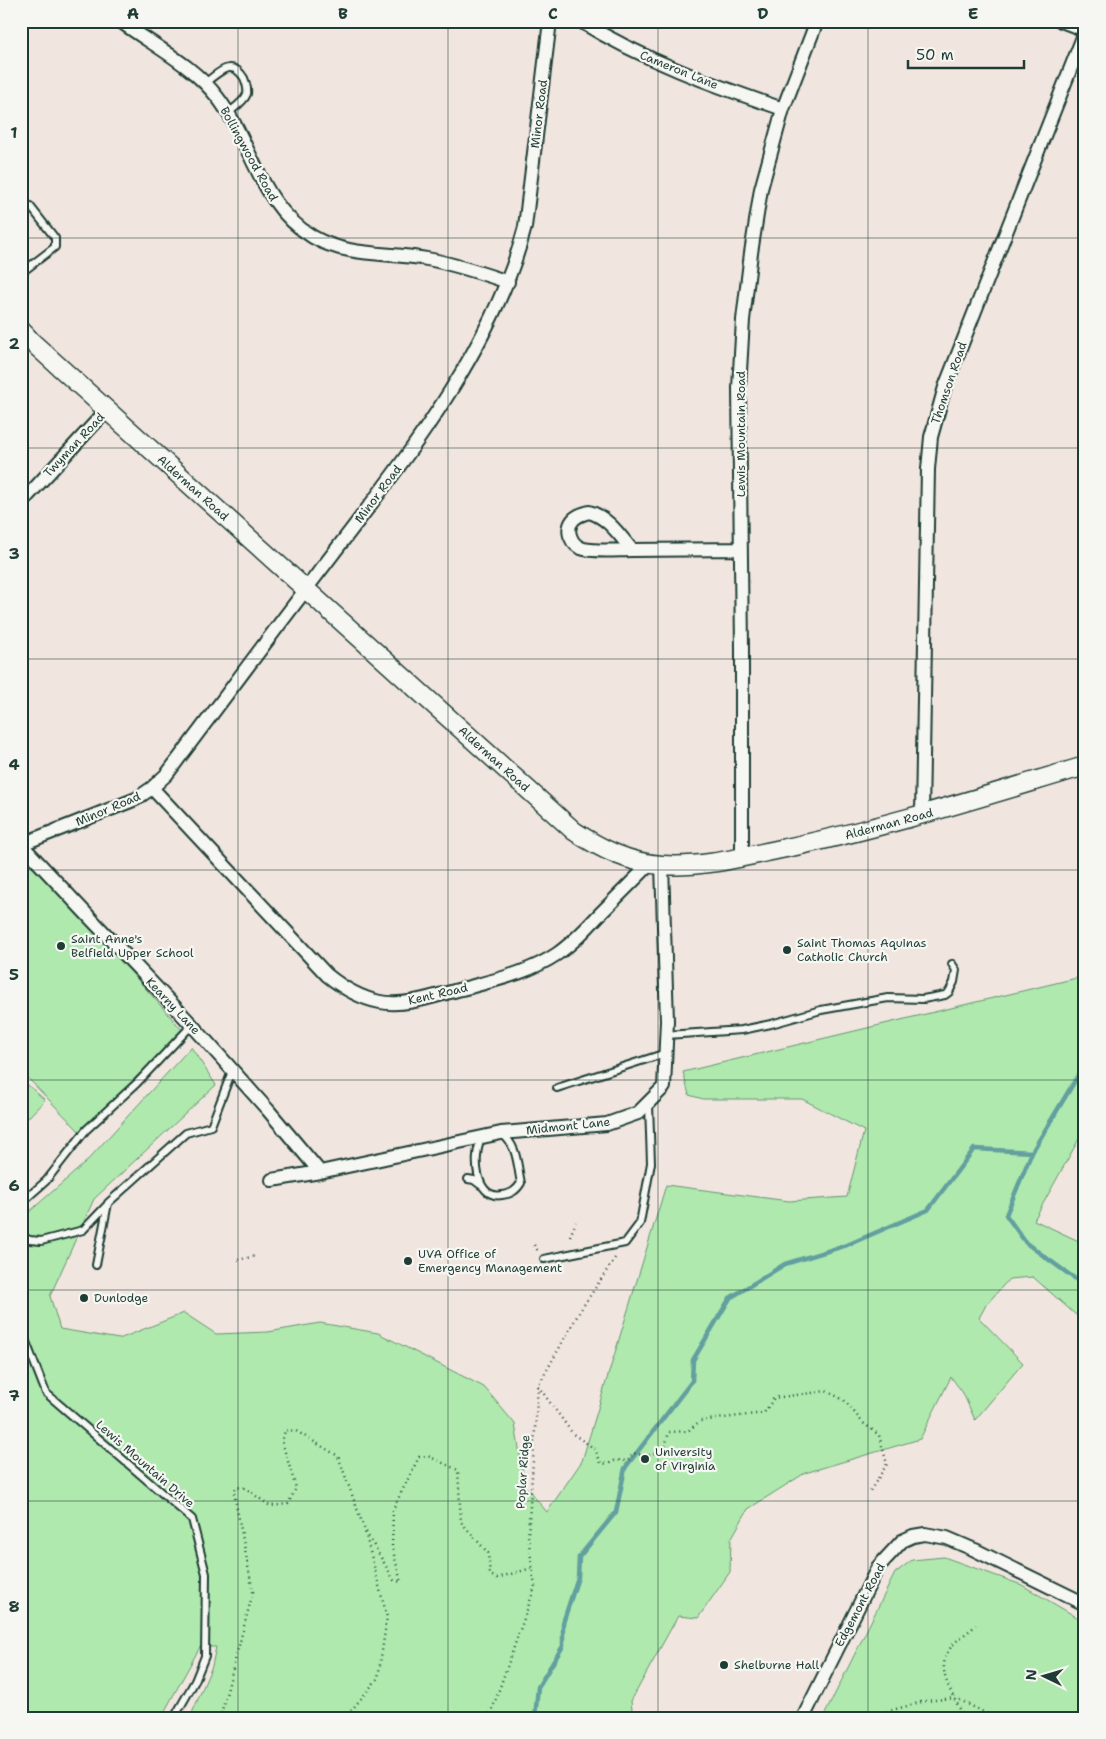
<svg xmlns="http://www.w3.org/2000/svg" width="1106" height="1739" font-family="'Shantell Sans',sans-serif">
	<rect width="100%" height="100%" fill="#f1e6df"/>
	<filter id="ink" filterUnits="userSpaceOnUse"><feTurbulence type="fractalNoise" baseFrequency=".02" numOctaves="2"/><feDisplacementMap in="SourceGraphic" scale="10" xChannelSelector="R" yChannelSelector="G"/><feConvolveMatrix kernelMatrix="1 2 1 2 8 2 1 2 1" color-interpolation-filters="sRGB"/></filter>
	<g filter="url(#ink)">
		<path fill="#afe9ae" stroke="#679371" d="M21,847L183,1031L80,1132L21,1071Z
			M1085,976V1128L1034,1220L1085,1244V1323L1033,1277L1009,1279L986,1305L979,1318L1023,1363L975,1420L963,1393L951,1377L920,1439L805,1473L748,1509L731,1539L730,1572L698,1618L678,1616L631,1701L633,1718H190L212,1666L216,1647H200L161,1718H21V1219L84,1164L191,1047L216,1085L94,1199L50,1296L60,1329L119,1339L184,1313L216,1334L268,1332L320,1323L378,1333L484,1387L515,1424L525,1486L547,1512L582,1461L666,1185L789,1201L847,1197L864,1131L802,1099H703L689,1095L683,1072Z
			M21,1079L45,1100L21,1125Z
			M944,1557L1022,1585L1085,1622V1718H823L895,1573L912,1560Z"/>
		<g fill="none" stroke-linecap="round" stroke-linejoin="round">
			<path stroke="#629f9f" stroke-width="4.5" d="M1085,1064L1032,1152L1006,1215L1026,1243L1085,1286
				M535,1718L538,1687L563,1646V1623L578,1577L579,1557L616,1512L625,1468L692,1381L693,1360L730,1298L785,1264L847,1245L928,1210L974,1149L1032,1152"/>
			<defs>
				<path id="lane" d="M205,83C219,72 232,58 244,78C246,83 248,89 247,94C244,102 234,108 227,114
					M21,204H26L30,206L55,238V247L21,273
					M666,1035L742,1030L771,1024L821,1010L888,998L923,999L945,995L949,992L954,982L956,970L952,964
					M557,1088L666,1053
					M482,1138C472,1154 475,1200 502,1195C511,1194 516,1191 521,1183C517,1165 518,1146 502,1134
					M468,1179L474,1180L482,1186
					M21,1203L46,1181L86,1130L137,1083L192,1025
					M21,1234L23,1237L30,1240L41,1241L83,1230L108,1204
					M544,1259L625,1243L640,1223L651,1163L649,1104
					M96,1265L108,1203L186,1133L211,1126L232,1071
					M21,1329L46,1393L192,1519L206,1574L205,1656L195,1681L174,1718"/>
				<path id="street" d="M120,21C154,46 193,65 218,98C253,144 259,205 313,237C347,257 389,252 427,259C455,264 481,273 508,282
					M580,21C643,60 713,85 783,109
					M1061,21L1085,30
					M21,503L107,410
					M589,512C608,517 620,536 632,550C619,550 597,552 584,549C571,546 564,529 574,519C579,514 583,514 589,512Z
					M632,550L741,549
					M152,788L327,975C343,988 359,998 380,1002C407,1007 436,995 462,989C495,980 529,973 557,954C573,943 586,929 599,915C616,898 633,881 650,864
					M922,815L928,469L931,437L945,387L1085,32
					M21,844L93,921L192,1025L268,1110L320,1172
					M22,844L136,799L152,788L167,774C220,704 272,633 326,563C402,463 493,351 525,227L550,21
					M742,857V647L739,388L743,320L751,253L761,189L783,109L817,21
					M272,1180L320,1172L501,1133L607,1124L638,1113L664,1087L667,1021L662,865
					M803,1718L878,1567L902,1541L913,1536L925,1534L947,1538L975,1550L1085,1604"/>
				<path id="secondary" d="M21,330L33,343L107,410L574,831C601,849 629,863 662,865C702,868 742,857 781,849C884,828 984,796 1085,766"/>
			</defs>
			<use href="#lane" stroke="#1f3d34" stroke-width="10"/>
			<use href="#street" stroke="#1f3d34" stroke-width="16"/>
			<use href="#secondary" stroke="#1f3d34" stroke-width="21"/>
			<path stroke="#1f3d34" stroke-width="2.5" stroke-dasharray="1 4" stroke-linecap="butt" d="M570,1236L576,1222
				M534,1245L538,1251
				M238,1260L255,1256
				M538,1386L573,1434L595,1449L601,1463L608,1464L616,1460L628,1461L633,1453L647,1456L664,1450L669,1432L688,1431L700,1421L764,1413L774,1398L826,1391L844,1400L863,1423L879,1435L887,1464L870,1491
				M366,1532L394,1580L401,1582L392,1547L393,1509L419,1457L428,1456L458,1470L461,1522L488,1553L490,1575L497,1578L532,1568
				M220,1718L253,1592L234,1493L236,1487L245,1488L270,1506L288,1504L296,1488L282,1442L285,1430L296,1431L338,1456L364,1528L387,1617L378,1678L345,1718
				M487,1718L492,1710L535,1587L528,1536L538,1386L580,1311L617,1255
				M874,1718L888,1711
				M886,1718L889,1711L925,1701L956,1698L995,1718
				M964,1718C954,1694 932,1670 952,1646C958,1638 969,1632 976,1625"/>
			<use href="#lane" stroke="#f6f6f2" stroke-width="6"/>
			<use href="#street" stroke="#f6f6f2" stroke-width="12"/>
			<use href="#secondary" stroke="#f6f6f2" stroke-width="18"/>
		</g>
	</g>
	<path fill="none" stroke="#1f3d34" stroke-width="1" stroke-opacity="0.55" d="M238,21V1718M448,21V1718M658,21V1718M868,21V1718M21,238H1085M21,448H1085M21,659H1085M21,870H1085M21,1080H1085M21,1290H1085M21,1501H1085"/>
	<g fill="#1f3d34" stroke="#f6f6f2" stroke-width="2">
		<circle cx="61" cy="946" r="5"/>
		<circle cx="787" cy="950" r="5"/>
		<circle cx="408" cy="1261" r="5"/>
		<circle cx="84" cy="1298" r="5"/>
		<circle cx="645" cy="1459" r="5"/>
		<circle cx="724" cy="1665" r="5"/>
	</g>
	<g text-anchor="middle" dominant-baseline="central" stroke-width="4.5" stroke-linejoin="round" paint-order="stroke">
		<g font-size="12" fill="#1f3d34" stroke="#f6f6f2">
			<text transform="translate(679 70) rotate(22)">Cameron Lane</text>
			<text transform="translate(539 114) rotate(-83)">Minor Road</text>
			<text transform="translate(249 154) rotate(61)">Bollingwood Road</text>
			<text transform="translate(949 383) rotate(-71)">Thomson Road</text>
			<text transform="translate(741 434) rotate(-90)">Lewis Mountain Road</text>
			<text transform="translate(74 445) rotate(-47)">Twyman Road</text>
			<text transform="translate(193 488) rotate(42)">Alderman Road</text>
			<text transform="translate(378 494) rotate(-53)">Minor Road</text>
			<text transform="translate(494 759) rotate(42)">Alderman Road</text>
			<text transform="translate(108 809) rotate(-23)">Minor Road</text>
			<text transform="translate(889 824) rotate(-15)">Alderman Road</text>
			<text transform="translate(438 994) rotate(-13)">Kent Road</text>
			<text transform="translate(173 1006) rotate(47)">Kearny Lane</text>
			<text transform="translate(568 1126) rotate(-6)">Midmont Lane</text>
			<text transform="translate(145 1464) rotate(41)">Lewis Mountain Drive</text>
			<text transform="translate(523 1472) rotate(-86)">Poplar Ridge</text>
			<text transform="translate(860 1605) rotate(-62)">Edgemont Road</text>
		</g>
		<g font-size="12" fill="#1f3d34" stroke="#f6f6f2" text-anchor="start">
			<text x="71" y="939">Saint Anne's<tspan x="71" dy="14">Belfield Upper School</tspan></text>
			<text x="797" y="943">Saint Thomas Aquinas<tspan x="797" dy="14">Catholic Church</tspan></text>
			<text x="418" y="1254">UVA Office of<tspan x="418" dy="14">Emergency Management</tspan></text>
			<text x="94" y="1298">Dunlodge</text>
			<text x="655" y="1452">University<tspan x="655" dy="14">of Virginia</tspan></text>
			<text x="734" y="1665">Shelburne Hall</text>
		</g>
	</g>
	<rect width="1106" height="1739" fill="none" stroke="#f6f6f2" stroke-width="55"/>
	<g transform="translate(1044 1676) rotate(275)" stroke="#f6f6f2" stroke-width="4" paint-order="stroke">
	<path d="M0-4L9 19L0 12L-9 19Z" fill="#1f3d34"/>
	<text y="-8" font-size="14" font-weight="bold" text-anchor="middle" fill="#1f3d34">N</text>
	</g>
	<path d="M908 60v8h116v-8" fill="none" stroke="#1f3d34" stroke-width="2.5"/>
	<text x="916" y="60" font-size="15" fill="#1f3d34" stroke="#f6f6f2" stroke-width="4" paint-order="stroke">50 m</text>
	<rect x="28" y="28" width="1050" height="1684" fill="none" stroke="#1f3d34" stroke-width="2"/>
	<g font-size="16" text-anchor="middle" font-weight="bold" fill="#1f3d34">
		<text x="133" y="19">A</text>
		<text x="343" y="19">B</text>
		<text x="553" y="19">C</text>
		<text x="763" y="19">D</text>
		<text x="973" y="19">E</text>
		<text x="14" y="138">1</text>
		<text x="14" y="349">2</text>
		<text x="14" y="559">3</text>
		<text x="14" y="770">4</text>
		<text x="14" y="980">5</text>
		<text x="14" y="1191">6</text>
		<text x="14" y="1401">7</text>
		<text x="14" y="1612">8</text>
	</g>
</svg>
